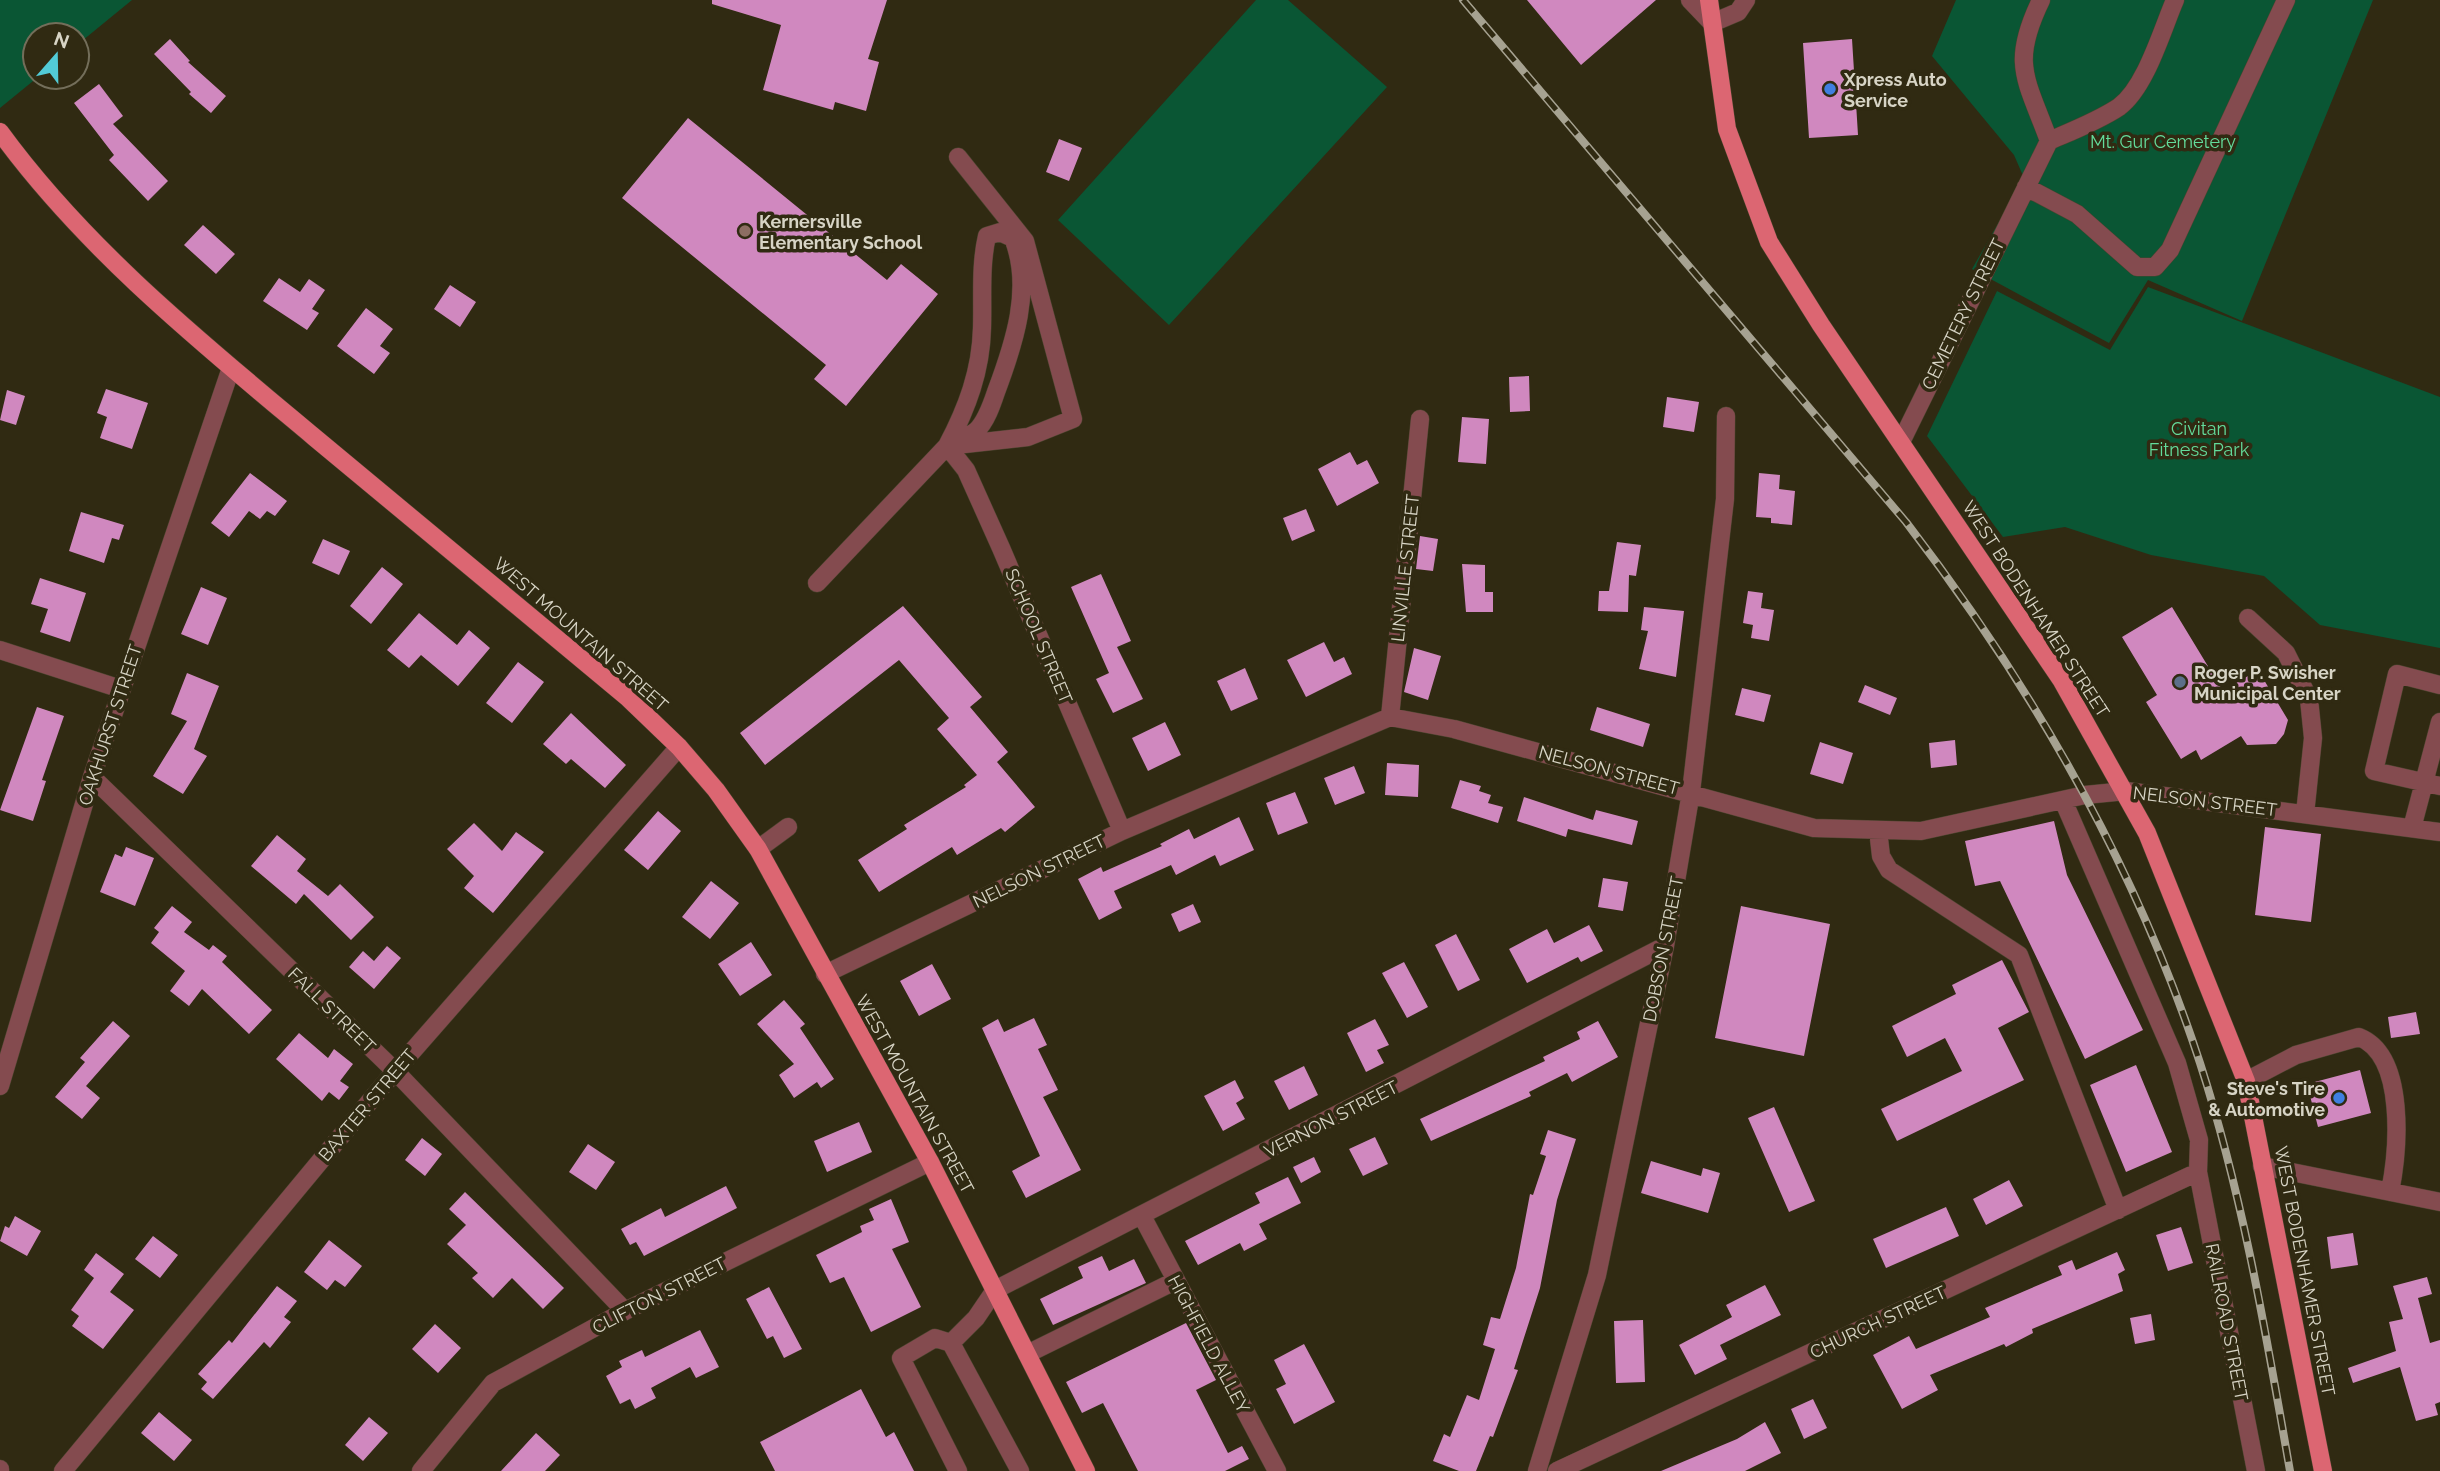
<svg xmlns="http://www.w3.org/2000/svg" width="2440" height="1471" font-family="Raleway,sans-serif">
	<rect width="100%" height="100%" fill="#302a12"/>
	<path fill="#0a5634" d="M0,0H132L77,45V35H35V77H38L0,108Z
		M1256,0H1288L1387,87L1169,325L1058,220Z
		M1956,0H2373L2242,321L2148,280L2109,343L1972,269L2024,178L2014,155L1932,56Z
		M2148,287L2440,397V648L2320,625L2264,576L2151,555L2065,527L2003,537L1927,436L1997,291L2110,350Z"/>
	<path fill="#d088bf" d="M712,0H887L868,59L879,62L866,111L835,102L833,110L763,90L781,25L712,4Z
		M1527,0H1656L1581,65Z
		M170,39L190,61L188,62L226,96L211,113L189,94L191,92L154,54Z
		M1852,39L1858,135L1809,138L1803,43Z
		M99,84L123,116L113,124L168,181L148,201L109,160L114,155L74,103Z
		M688,118L887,280L901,264L938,294L846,406L814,379L826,365L622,198Z
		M1059,139L1082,148L1069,181L1046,172Z
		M203,225L235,254L216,274L184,245Z
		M279,278L300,292L309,279L325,290L312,309L319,313L307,330L263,301Z
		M450,285L476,302L460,327L434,309Z
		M366,308L393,329L380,346L390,353L374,374L337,346Z
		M1529,376L1530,411L1510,412L1509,377Z
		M106,389L148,403L132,449L100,438L107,417L97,413Z
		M7,390L25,396L16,425L0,420Z
		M1667,397L1699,402L1694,432L1663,427Z
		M1462,417L1489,419L1486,464L1458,462Z
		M1350,452L1357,465L1367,460L1379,483L1337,506L1318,469Z
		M250,473L287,501L275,516L267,511L260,519L249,511L229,537L211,523Z
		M1759,473L1780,475L1779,489L1795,491L1792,525L1771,523V518L1756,517Z
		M1306,509L1315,531L1292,541L1283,518Z
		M81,512L124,525L119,540L112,538L104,563L69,551Z
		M1420,536L1438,539L1433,571L1416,569Z
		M323,539L350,551L339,575L312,563Z
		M1617,542L1641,545L1636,576L1629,575L1628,612L1598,611L1599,591H1609Z
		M1462,564L1485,565V592H1493V612H1466Z
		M382,567L403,584L371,624L350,606Z
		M1101,574L1131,641L1117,647L1143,699L1113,713L1096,679L1109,673L1071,587Z
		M40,578L86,593L70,642L40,632L48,609L31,604Z
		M201,587L227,598L208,645L181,634Z
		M1748,591L1763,593L1761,608L1774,610L1769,641L1751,638L1753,625L1743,623Z
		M903,606L982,697L970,707L1008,752L997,762L1035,807L1005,832L1001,828L957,855L952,847L879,892L858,860L907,829L904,825L966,787L964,785L977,775L937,729L949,718L899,660L765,765L740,733Z
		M1644,607L1684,611L1676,677L1639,669L1648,631L1641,630Z
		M2172,607L2223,691L2258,670L2288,720L2284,734L2276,744L2247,745L2241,736L2201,760L2196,750L2181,759L2146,702L2157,695L2122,637Z
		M419,613L457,645L469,630L490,648L458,686L421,655L409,668L387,650Z
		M1324,642L1334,662L1344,657L1352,674L1306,697L1287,660Z
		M1414,648L1441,656L1428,700L1404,692Z
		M518,662L544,682L512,723L486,703Z
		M1245,668L1258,699L1231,711L1217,681Z
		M187,673L219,686L194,749L207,756L183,794L153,776L187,721L171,714Z
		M1865,685L1897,698L1890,715L1858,702Z
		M1742,688L1771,695L1764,722L1735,715Z
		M37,707L64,716L42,780L46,781L33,821L0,810Z
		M1597,707L1650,724L1643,747L1590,730Z
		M571,713L626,765L605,788L571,759L566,764L543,744Z
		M1165,722L1181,755L1148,771L1132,738Z
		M1955,740L1957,765L1931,768L1929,743Z
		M1820,742L1853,753L1843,784L1810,774Z
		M1387,763L1419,765L1418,797L1385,795Z
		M1354,766L1365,793L1335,805L1324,778Z
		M1460,780L1481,786L1479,791L1491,795L1488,803L1503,807L1498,823L1451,808Z
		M1295,792L1308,823L1278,835L1266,803Z
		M1524,797L1593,820L1596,810L1638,821L1632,845L1568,829L1566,837L1517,821Z
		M658,811L681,831L648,870L624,850Z
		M1239,817L1254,850L1220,866L1215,855L1176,875L1171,865L1114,891L1122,908L1099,920L1078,879L1101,867L1103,872L1162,846L1160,844L1189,829L1194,839Z
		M2054,821L2067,875L2143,1030L2085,1059L2000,881L1975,886L1965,841Z
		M474,823L502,851L516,832L544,852L493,913L464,888L474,876L447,849Z
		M2265,827L2321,834L2311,922L2255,915Z
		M277,835L306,859L297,871L328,896L340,884L374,917L351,940L304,894L296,904L251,866Z
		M126,847L154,858L135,906L100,892L115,854L122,857Z
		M1603,878L1628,882L1623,911L1598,907Z
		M711,881L739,903L710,939L682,917Z
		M1193,904L1201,922L1179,932L1171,914Z
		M172,906L192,922L184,932L209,950L213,945L227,956L222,962L272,1010L249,1034L202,989L189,1006L170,991L185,971L151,943L159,932L154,928Z
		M1741,906L1830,924L1804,1056L1715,1038Z
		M1589,925L1603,951L1581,962L1578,957L1527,983L1509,949L1547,929L1554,943Z
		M1456,934L1480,980L1458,991L1435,945Z
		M751,942L772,975L740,996L718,964Z
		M387,946L401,958L374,989L349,967L363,951L374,961Z
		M2002,960L2029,1012L1998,1028L2024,1080L1897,1141L1881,1109L1962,1071L1945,1038L1907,1057L1892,1026L1956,994L1952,985Z
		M1404,962L1428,1007L1407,1018L1382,973Z
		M932,964L951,999L919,1016L900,981Z
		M784,1000L805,1024L800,1028L834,1079L821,1088L817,1082L794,1098L779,1075L794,1064L757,1024Z
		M2416,1012L2420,1034L2391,1038L2388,1017Z
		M1034,1018L1047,1045L1038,1049L1058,1090L1043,1097L1081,1170L1026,1198L1012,1171L1040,1156L982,1028L998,1019L1004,1032Z
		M1375,1019L1389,1045L1377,1050L1384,1063L1366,1072L1347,1033Z
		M113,1021L130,1036L86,1086L100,1098L82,1119L55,1097L85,1062L80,1058Z
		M1598,1021L1618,1057L1572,1082L1567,1073L1529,1092L1531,1096L1431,1141L1420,1119L1545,1061L1543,1057L1580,1039L1577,1032Z
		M299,1033L328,1058L334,1049L353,1064L340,1081L349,1087L339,1100L329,1092L322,1101L276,1059Z
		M2136,1065L2172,1152L2126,1172L2090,1085Z
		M1304,1066L1318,1095L1289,1110L1274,1081Z
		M2360,1070L2371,1113L2318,1127L2307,1084Z
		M1235,1080L1244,1098L1236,1103L1245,1119L1223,1131L1204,1096Z
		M1774,1107L1815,1201L1789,1212L1748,1118Z
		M859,1122L872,1152L827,1172L814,1141Z
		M1548,1130L1576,1139L1557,1200L1540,1288L1514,1369L1518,1370L1493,1437L1490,1436L1476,1471H1459L1433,1461L1444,1434L1450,1437L1467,1395L1479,1400L1495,1349L1483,1345L1491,1317L1500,1319L1516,1268L1530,1194L1533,1195L1546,1156L1540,1154Z
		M1375,1137L1388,1164L1363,1176L1349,1149Z
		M422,1138L442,1154L425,1176L405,1160Z
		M588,1144L615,1162L596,1190L569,1172Z
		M1314,1157L1321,1172L1301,1183L1293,1167Z
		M1651,1161L1701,1176L1703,1168L1720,1173L1708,1213L1641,1193Z
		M1288,1177L1301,1203L1259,1224L1267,1239L1244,1251L1240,1243L1198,1265L1185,1241L1260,1203L1255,1193Z
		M2009,1180L2023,1206L1986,1225L1973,1199Z
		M726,1186L737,1208L644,1256L636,1242L630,1245L621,1229L661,1208L665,1217Z
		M465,1192L564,1288L543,1309L512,1278L493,1298L472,1278L478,1273L447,1244L466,1225L449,1209Z
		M891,1199L909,1242L892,1249L921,1307L871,1332L844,1277L830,1283L816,1255L862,1232L860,1226L874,1220L869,1209Z
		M1946,1207L1959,1236L1886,1268L1873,1239Z
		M15,1216L41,1231L27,1256L0,1241L5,1226L9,1228Z
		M2181,1227L2193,1263L2168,1271L2156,1235Z
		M2353,1233L2358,1265L2331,1269L2327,1237Z
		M153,1236L178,1255L160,1278L135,1259Z
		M329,1240L362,1266L345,1287L335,1280L327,1290L304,1272Z
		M2117,1252L2125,1270L2118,1274L2123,1291L2032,1329L2033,1333L2006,1347L2004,1344L1930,1375L1938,1390L1902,1409L1873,1355L1909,1336L1916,1349L1990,1317L1985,1308L2062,1275L2058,1266L2072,1260L2076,1270Z
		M96,1253L124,1274L110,1292L134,1310L103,1349L72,1326L79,1316L71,1310L94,1278L84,1270Z
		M1102,1256L1109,1271L1134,1259L1146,1283L1053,1325L1040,1299L1083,1278L1078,1267Z
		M2427,1277L2432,1294L2418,1298L2430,1343L2440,1340V1402L2435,1404L2438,1415L2416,1421L2400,1367L2353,1383L2348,1368L2396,1351L2389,1322L2403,1319L2393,1286Z
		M1765,1285L1781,1315L1720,1345L1727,1359L1695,1375L1679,1345L1732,1317L1726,1305Z
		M277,1286L297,1301L284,1317L291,1322L270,1348L264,1342L213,1399L201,1389L207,1382L198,1374L229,1340L232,1343Z
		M769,1287L802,1349L784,1358L773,1336L767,1339L746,1299Z
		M2151,1314L2155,1340L2135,1344L2130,1318Z
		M1643,1320L1645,1382L1616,1383L1614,1321Z
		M1186,1323L1216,1380L1196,1390L1228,1453L1242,1446L1249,1459L1225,1471H1138L1103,1403L1082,1413L1066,1382Z
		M435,1324L461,1348L438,1373L412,1349Z
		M700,1330L719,1367L696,1378L690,1367L651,1388L656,1398L635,1409L630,1399L620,1404L606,1376L622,1367L619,1361L642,1350L645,1357Z
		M1304,1344L1335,1402L1294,1424L1276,1389L1286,1384L1274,1360Z
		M861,1389L886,1437L894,1432L914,1471H775L760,1442Z
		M1813,1399L1827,1428L1804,1439L1791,1409Z
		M159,1412L192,1440L174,1461L141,1433Z
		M369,1417L388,1433L363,1461L345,1445Z
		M1765,1422L1781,1453L1745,1471H1661L1737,1439Z
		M536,1433L560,1455L545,1471H501Z"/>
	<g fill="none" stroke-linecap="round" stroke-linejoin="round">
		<defs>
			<path id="minor" d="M1690,0L1712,23L1738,12L1746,0
				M2049,141C2072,131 2098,121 2119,107C2146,87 2162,30 2175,0
				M2026,187L2077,214L2137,267H2155L2170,250L2286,0
				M1000,232L1013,238C1033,288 1014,344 996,392C992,404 986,422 976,431C968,437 956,441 947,446C967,408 981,371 982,328C983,297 980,266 987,236Z
				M1901,442L2049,141C2026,78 2010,64 2041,0
				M947,446L966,470L1001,548L1122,831
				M817,583L947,446L1028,437L1073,419L1025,241L958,157
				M2248,618L2286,653L2309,699L2313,738L2305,814
				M0,650L121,689
				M2440,685L2397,674L2374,771L2440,786
				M1390,717L1420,419
				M92,777L395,1071L625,1311
				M2063,800L2177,1063L2199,1140L2198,1172L2256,1471
				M2412,828L2440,722
				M1878,830L1881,856L1889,870L2019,955L2118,1210
				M758,849L788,827
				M825,974L1122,831L1390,717L1454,729L1814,828L1921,831L2085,795L2126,791L2440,832
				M2246,1081L2296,1055L2359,1037C2407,1056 2398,1152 2390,1192
				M0,1086L92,777L231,368
				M2262,1166L2440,1202
				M1142,1216L1277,1471
				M951,1343L976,1318L995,1290L1665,946
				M1027,1354L1175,1281
				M0,1469V1471
				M63,1471L395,1071L679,747
				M421,1471L493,1383L625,1311L930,1162
				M958,1471L901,1358L935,1338L951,1343L1020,1471
				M1537,1471L1597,1275L1665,946L1691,792L1725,499L1726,416
				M1557,1471L2198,1172"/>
			<path id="major" d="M1709,0L1727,129L1769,242L1821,325L2062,681L2147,833L2246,1081L2323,1471
				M0,132C86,250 203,344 314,437C419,523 523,610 627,697L679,747L716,790L758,849L930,1162L1086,1471"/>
		</defs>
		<use href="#minor" stroke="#4b452f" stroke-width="19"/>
		<use href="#major" stroke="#4b452f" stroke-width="19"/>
		<use href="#minor" stroke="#844b4f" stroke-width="18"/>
		<use href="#major" stroke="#dc6672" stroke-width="18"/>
		<defs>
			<path id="rail" d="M1463,0L1906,522C2032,686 2136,866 2200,1063C2243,1196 2266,1334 2290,1471"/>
		</defs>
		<use href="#rail" stroke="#a6a291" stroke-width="8"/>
		<use href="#rail" stroke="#302a12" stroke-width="5" stroke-dasharray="16" stroke-linecap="butt"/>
	</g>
	<g fill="#3f7fe0" stroke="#302a12" stroke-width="2.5">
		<circle cx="1830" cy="89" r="7"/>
		<circle cx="2339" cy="1098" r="7"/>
	</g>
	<circle fill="#8d6e63" stroke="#302a12" stroke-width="2.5" cx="745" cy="231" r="7"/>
	<circle fill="#5c6f8a" stroke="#302a12" stroke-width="2.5" cx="2180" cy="682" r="7"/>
	<g text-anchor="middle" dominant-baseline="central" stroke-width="7" stroke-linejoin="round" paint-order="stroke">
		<g font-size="18" font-weight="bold" fill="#d7d4c5" stroke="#302a12" text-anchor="start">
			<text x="1844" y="79">Xpress Auto<tspan x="1844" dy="21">Service</tspan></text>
			<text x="759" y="221">Kernersville<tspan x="759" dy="21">Elementary School</tspan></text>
			<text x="2194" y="672">Roger P. Swisher<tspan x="2194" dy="21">Municipal Center</tspan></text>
			<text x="2325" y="1088" text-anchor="end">Steve's Tire<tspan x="2325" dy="21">&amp; Automotive</tspan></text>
		</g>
		<g font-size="18" fill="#63dc9b" stroke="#302a12">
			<text x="2163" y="141">Mt. Gur Cemetery</text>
			<text x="2199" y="428">Civitan<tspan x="2199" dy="21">Fitness Park</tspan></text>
		</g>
		<g font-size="18" fill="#d7d4c5" stroke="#302a12">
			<text transform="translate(1963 314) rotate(-64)">CEMETERY STREET</text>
			<text transform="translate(1405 568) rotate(-84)">LINVILLE STREET</text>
			<text transform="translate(2036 609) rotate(57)">WEST BODENHAMER STREET</text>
			<text transform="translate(581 634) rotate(41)">WEST MOUNTAIN STREET</text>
			<text transform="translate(1039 636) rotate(67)">SCHOOL STREET</text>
			<text transform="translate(110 725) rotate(-72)">OAKHURST STREET</text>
			<text transform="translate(1609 770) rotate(15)">NELSON STREET</text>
			<text transform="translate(2205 801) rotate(7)">NELSON STREET</text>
			<text transform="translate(1039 871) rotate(-26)">NELSON STREET</text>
			<text transform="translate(1663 949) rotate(-79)">DOBSON STREET</text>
			<text transform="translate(332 1010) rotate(44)">FALL STREET</text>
			<text transform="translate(915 1094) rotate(61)">WEST MOUNTAIN STREET</text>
			<text transform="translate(367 1105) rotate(-50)">BAXTER STREET</text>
			<text transform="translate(1331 1119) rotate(-27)">VERNON STREET</text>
			<text transform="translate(2305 1271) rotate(79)">WEST BODENHAMER STREET</text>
			<text transform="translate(659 1295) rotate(-27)">CLIFTON STREET</text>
			<text transform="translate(1878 1322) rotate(-25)">CHURCH STREET</text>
			<text transform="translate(2227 1322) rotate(79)">RAILROAD STREET</text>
			<text transform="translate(1209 1344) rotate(62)">HIGHFIELD ALLEY</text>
		</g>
	</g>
	<g transform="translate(56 56) rotate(20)"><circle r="33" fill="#302a12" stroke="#736e5a" stroke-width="2"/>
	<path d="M0-5L12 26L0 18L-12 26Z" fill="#52cbd7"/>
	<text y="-10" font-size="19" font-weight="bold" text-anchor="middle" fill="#d7d4c5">N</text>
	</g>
</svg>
